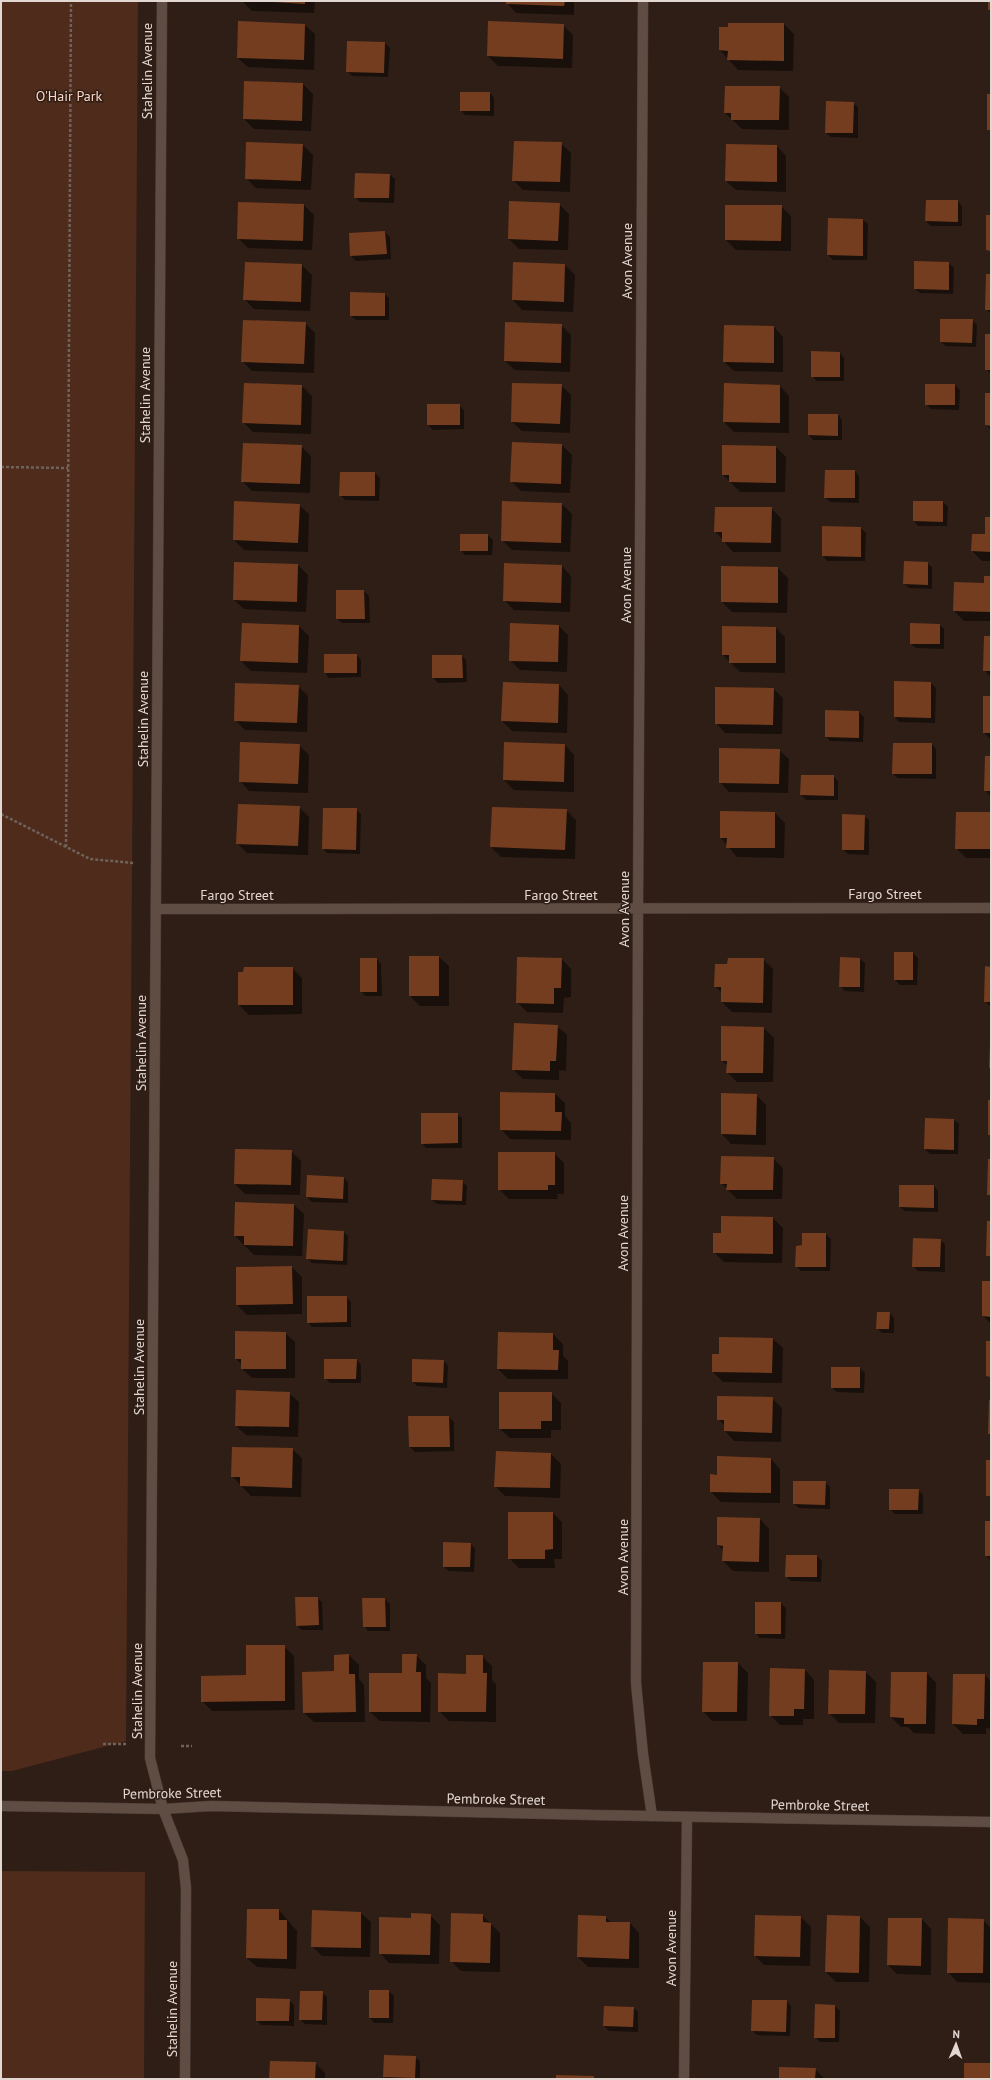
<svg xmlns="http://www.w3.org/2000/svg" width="992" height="2080" font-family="'PT Sans',sans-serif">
	<rect width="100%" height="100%" fill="#2f1e16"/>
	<path fill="#4e2b1a" d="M1,1H138L126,1741L12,1771H1Z
		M1,1871L145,1872L144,2079H1Z"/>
	<path fill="#0007" d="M242,1H315L314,13L252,11Z
		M507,1H574V15L516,13L507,3Z
		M784,24L794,34L793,71L738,70L720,50Z
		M305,25L315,34L314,70L248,67L238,58Z
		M563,25L573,35L572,68L498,66L488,56Z
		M385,43L390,48L388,77L352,76L347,71Z
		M303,84L313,94L311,131L254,129L244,119Z
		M779,87L789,97V130L742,129L725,113Z
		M490,93L494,98V116L465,115L461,110Z
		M853,103L858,107V138L831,137L826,133Z
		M561,143L571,153L570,192L523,190L513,180Z
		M303,145L313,155L311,190L256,188L246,178Z
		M777,146L786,156V192L736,190L726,181Z
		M390,175L395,179L394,203L360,202L355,197Z
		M926,201H958L962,206V226H931L926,221Z
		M559,204L569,214L568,250L519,249L509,239Z
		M304,205L314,215L312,250L248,248L238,238Z
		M781,206L791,216V251L736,250L726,240Z
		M829,219L863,220L868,224L867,260H833L828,255Z
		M385,232L390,237L391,259L356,261L351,256Z
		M949,263L954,268L953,294L920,293L915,289Z
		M302,265L312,275L310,311L254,309L244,299Z
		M565,265L575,275L573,312L522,310L513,300Z
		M991,275V314L986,309Z
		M384,294L389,298V320H356L351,316Z
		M972,320L977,325L976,347L946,346L941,342Z
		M305,323L315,333L314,373L252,371L242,361Z
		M561,325L571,335L570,372L515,370L505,361Z
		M774,327L783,337V372L734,371L724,362Z
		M991,335V374L986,369Z
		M840,353L844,358V381H817L812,376Z
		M245,384L302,386L312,396L311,434L253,432L243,422Z
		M561,385L571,395L570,433L522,431L512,422Z
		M955,385L960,390L959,410L931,409L926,404Z
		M780,386L789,396V433L734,432L724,422Z
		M991,394V430L986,425Z
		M459,405L464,410V429L433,430L428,425Z
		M838,415L842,420V440H813L809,435Z
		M562,445L572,455L570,493L521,491L511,481Z
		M301,446L311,456L310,493L252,491L242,481Z
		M776,447L786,457L785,492H740L723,475Z
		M855,471L859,476V503L830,502L825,497Z
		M341,473H375L380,478L379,501L345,500L340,495Z
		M914,502H943L948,507L947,526H918L914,521Z
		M562,504L572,514L570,552L512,550L502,540Z
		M299,505L309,514L308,552L244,550L234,540Z
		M771,508L781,518V552H733L715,531Z
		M991,518V561H982L972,551L986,535Z
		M861,528L866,533L865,561H827L823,556Z
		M488,535L493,540L492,555H465L461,550Z
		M927,563L932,567V589L909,588L904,584Z
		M298,565L308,575L306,612L244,609L234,600Z
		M562,566L571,576L570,612L514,610L504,600Z
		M778,568L788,578L787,613L732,612L722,602Z
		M991,577V621H964L954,611L955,583L985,584Z
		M364,591L369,596L370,623H342L337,619Z
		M940,625L944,629V649L916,648L911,644Z
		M299,626L309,636L307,673L251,671L241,661Z
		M559,626L568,635L567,672L520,670L510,660Z
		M776,628L785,637V673L740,672L723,655Z
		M991,637V677L984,670Z
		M325,655H357L361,660V677L329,678L325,673Z
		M462,656L466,660L467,682L438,683L433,678Z
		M895,682L931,683L936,688L935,723L899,722L895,717Z
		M559,685L568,695L567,733L512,731L502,721Z
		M298,686L308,696L307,732L245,730L235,720Z
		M773,688L783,698L782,734L725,733L716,723Z
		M991,697V740L984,733Z
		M859,712L864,717L863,742L830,741L826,737Z
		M932,744L936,749V779L898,778L893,774Z
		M299,745L309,755L308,793L249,791L240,781Z
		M565,745L574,755V792L514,790L504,780Z
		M779,750L789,759L788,793L729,792L720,782Z
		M991,757V797L985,790Z
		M833,776L838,781V800H806L801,795Z
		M299,807L309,817L308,855L247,853L237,843Z
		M356,809L361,814L360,854L327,853L323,849Z
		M566,810L576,820L575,859L501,857L491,847Z
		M775,813L785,823L784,858L737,857L721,838Z
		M991,813V858H966L956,848Z
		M864,816L869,820V855L848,854L843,850Z
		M895,953H913L918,958L917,985H900L895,980Z
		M410,957H439L449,966V1006H420L410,996Z
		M377,959L381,964L382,996H365L361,991Z
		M562,959L571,969V997L564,998L563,1013L527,1012L517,1002Z
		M763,959L773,969L772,1013L732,1012L722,1002V993L715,986L728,965Z
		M860,959L865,963L864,992L845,991L840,986Z
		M292,968L302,978V1014L249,1015L239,1005Z
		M991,968V1007L985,1001Z
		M557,1026L567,1035L566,1071L559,1070V1080L523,1079L513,1069Z
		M764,1028L774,1038L773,1082H737L727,1072L728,1066L722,1061Z
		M555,1094L565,1103V1116L571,1123V1140L510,1139L501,1129Z
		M722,1094L756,1095L766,1105V1145L731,1144L722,1134Z
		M457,1114L462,1118V1148H426L422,1143Z
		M954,1120L959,1124L958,1154H930L925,1149Z
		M236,1150L291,1151L301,1161L300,1195L245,1194L235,1184Z
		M554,1153L564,1163V1194H557L558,1199H509L499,1189Z
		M773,1158L783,1168L782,1199H737L721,1183Z
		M344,1178L348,1182V1203L312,1202L307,1197Z
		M462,1181L467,1186L466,1205L437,1204L432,1200Z
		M934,1186L938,1191V1212L905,1211L900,1207Z
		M294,1205L304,1214L302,1256L254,1255L235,1236Z
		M773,1218L783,1228L782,1263L724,1262L714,1252L722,1234Z
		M344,1232L348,1236L347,1265L312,1263L307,1258Z
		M803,1234H826L831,1239L830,1271H801L796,1266L803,1246Z
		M940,1240L945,1244V1272L918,1271L913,1266Z
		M292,1267L302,1277V1314L247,1315L237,1305V1268Z
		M991,1282V1324L983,1316Z
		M346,1297L351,1302V1327H312L308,1322Z
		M890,1313L894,1318V1333H882L877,1328Z
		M285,1333L295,1342V1378H252L242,1369V1365L236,1359Z
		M499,1333L553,1334L563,1344V1356L568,1361V1379H508L498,1369Z
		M773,1339L783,1348L782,1383L723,1382L713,1372L720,1355Z
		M357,1360L361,1365V1383H330L325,1378Z
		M444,1361L448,1366L447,1388L417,1386L413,1382Z
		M860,1368L865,1373L864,1393L837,1392L832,1388Z
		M289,1393L299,1402L298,1437L246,1435L236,1426Z
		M551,1393L561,1403V1430H551V1438H510L500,1429Z
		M772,1398L782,1408L781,1442L734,1441L725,1431V1426L718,1419Z
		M449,1417L454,1422V1451L415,1452L410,1447Z
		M292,1449L302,1458L301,1497L251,1496L232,1476Z
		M551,1454L561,1464L560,1498L505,1496L495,1486Z
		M771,1459L780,1469V1503L721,1502L711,1492V1475L718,1476Z
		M825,1482L830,1487V1509L799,1508L794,1504Z
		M918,1490L923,1495V1514H895L890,1509Z
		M553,1513L562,1522V1559H554L555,1568H519L509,1558Z
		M760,1519L769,1529V1572L733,1571L723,1561L724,1551L718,1545Z
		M991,1522V1561L986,1555Z
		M471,1544L475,1549L474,1572L449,1571L444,1567Z
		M817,1556L822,1561L821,1582L791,1581L786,1576Z
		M317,1598L322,1602L323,1630H301L297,1625Z
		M385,1599L390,1604V1631H368L364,1626Z
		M756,1603H781L786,1608L785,1639L760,1638L756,1634Z
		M284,1646L294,1656L295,1710L212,1711L202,1701L247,1676Z
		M349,1655L359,1665V1679L364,1685L365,1722H314L304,1713Z
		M416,1655L426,1665V1678L431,1683L430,1722L380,1721L370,1712L403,1674Z
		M482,1656L492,1666V1680L496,1684V1722L449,1721L439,1711Z
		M738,1663L748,1673L747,1721H712L703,1711Z
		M805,1670L814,1680V1719H803V1725H780L770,1715Z
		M830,1671L866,1672L876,1682L875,1723H839L829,1713Z
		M927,1673L936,1683L935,1734L914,1733L908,1727H901L891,1717Z
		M985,1675L991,1682V1729L986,1728V1734H963L953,1724Z
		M279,1910L297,1931L296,1969L257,1967L247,1958Z
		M361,1913L371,1922L370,1957L322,1956L312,1946Z
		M430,1915L440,1925L439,1964L389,1963L380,1953L412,1919Z
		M482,1915L500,1933V1972L461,1971L451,1961Z
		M579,1916L605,1917L612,1923H630L639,1933V1968L588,1967L578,1957Z
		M801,1917L811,1927L810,1966L764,1965L755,1956Z
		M860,1917L870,1927L869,1982H836L826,1972Z
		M922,1919L931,1929V1975L897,1974L888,1965Z
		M983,1920L991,1928V1983L957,1982L948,1972Z
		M370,1991H389L394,1996L393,2023H374L370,2018Z
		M322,1992L327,1997V2025L305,2024L300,2019Z
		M289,2000L294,2005V2026L261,2025L257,2020Z
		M786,2001L791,2006L790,2036L757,2035L752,2030Z
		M835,2006L840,2011L839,2042H820L815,2037Z
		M634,2008L638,2012V2032L609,2031L604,2026Z
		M415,2057L420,2061V2079H387L384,2076Z
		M315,2063L325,2073V2079H270Z
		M815,2069L825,2079H780Z"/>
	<path fill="#753d1f" d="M258,1H305V4Z
		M506,1H565L564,6L506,4Z
		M988,1H991V10H988Z
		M238,21L305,24L304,60L237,58Z
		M488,21L564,24L563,59L487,56Z
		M728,23H784V61L727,60L728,51L719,50V27H728Z
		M347,41L385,42L384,73L346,72Z
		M244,81L303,83L302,121L243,119Z
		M725,86H780L779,120H731V113H724Z
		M460,92H490V111H460Z
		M987,94H991V130H987Z
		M826,101L854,102L853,133H825Z
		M514,141L562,142L560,182L512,181Z
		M246,142L303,144L301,181L245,179Z
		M726,144L777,145V182L725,181Z
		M355,173L390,174L389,198H354Z
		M926,200H958V222L925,221Z
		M509,201L560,203L558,241L508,239Z
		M238,202L304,204L303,241L237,239Z
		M725,205H782L781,241L725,240Z
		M986,215H991V251L986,250Z
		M828,218L863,219V256L827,255Z
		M385,231L387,254L350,256L349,233Z
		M914,261L949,262V290L914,289Z
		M245,262L302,264L301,302L243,300Z
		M513,262L565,264L564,302L512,300Z
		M986,274H991V310H985Z
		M350,292L385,293V316H350Z
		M940,319H973L972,343L940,342Z
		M243,320L306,322L304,364L241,362Z
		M505,322L562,324L561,363L504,361Z
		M724,325L774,326V363L723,362Z
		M985,334H991V370H985Z
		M811,351L840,352V377H811Z
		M244,383L302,385L301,425L242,423Z
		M512,383L562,384L560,424L511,422Z
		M724,383L780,385V423L723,422Z
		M925,384H955V405H925Z
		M985,393H991V426L985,425Z
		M427,404H460V425H427Z
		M808,414H838V436L808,435Z
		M512,442L562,444L561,484L510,482Z
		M243,443L302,445L300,484L241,482Z
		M722,445L776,446V483L729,482V475H722Z
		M825,470H855V498H824Z
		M340,472H375V496H339Z
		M234,501L300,504L298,543L233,540Z
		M502,501L562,503L561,543L501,541Z
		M913,501H943V522L913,521Z
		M715,507H772L771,543L722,542V532H714Z
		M985,517H991V552L971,551L972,534H985Z
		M822,526L861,527V557L822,556Z
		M460,534H488V551H460Z
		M904,561L928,562V585L903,584Z
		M234,562L298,564L297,602L233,600Z
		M504,563L562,565L561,603L503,601Z
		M721,566L778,567V603L721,602Z
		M984,576H991V612L953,611L954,582L984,583Z
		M336,590H364L365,619H336Z
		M242,623L299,625L298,663L240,661Z
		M510,623L559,625L558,662L509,661Z
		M910,623L940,624V644H910Z
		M722,626L776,627V663H729V655H722Z
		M984,636H991V671H983Z
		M324,654H357V673H324Z
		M432,655H462L463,678H432Z
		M894,681L931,682V718L894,717Z
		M503,682L559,684L558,723L501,721Z
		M235,683L299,685L297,723L234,721Z
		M715,687L774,688L773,725L715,724Z
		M983,696H991V733H983Z
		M825,710L859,711V738L825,737Z
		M240,742L300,744L298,784L239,782Z
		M504,742L565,744L564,782L503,780Z
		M893,743H932V774H892Z
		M719,748L780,749L779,784L719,783Z
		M985,756H991V791H984Z
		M801,775H834V796L800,795Z
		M238,804L300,806L298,846L236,844Z
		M492,807L567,809L565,850L490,847Z
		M323,808H357L356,850L322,849Z
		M720,811L775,812V848H726L727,838H720Z
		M956,812H991V849H955Z
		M842,814L865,815L864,850H842Z
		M894,952H913V980H894Z
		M409,956H439V996H409Z
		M517,957L562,958L561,988H554V1004L516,1003Z
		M840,957L860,958V987H839Z
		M360,958H377V992H360Z
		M728,958H764L763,1003L721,1002V987H714L715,964H727Z
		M985,966L991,967V1002H984Z
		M244,967H293V1005H238V972H243Z
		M514,1023L558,1025L556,1061H550V1071L512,1070Z
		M721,1026L764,1027L763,1073H726L727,1061H721Z
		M990,1043H991V1068H989Z
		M500,1092L555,1093V1112H562L561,1131L500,1130Z
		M721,1093L757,1094L756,1135L721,1134Z
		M988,1100H991V1135H988Z
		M421,1113H458V1143L421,1144Z
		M925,1118L954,1119V1150L924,1149Z
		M235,1149L292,1150L291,1185L234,1184Z
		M498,1152H555V1185H548V1190H498Z
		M721,1156L774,1157L773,1190H726L727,1184H720Z
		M988,1159H991V1195H987Z
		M307,1175L344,1177L343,1199L306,1197Z
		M432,1179L463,1180L462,1201L431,1200Z
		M899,1185H934V1208L899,1207Z
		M235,1202L294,1204L293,1246L244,1245V1236H234Z
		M721,1216L773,1217V1254L713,1253V1233H721Z
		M987,1221H991V1256H986Z
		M308,1229L344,1231L343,1261L306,1259Z
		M802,1233H826V1267H795L796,1246L802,1245Z
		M913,1238L941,1239L940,1267H912Z
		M292,1266L293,1304L236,1305V1267Z
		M982,1281H991V1317L982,1316Z
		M307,1296H347V1322L307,1323Z
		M877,1312H890L889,1329H876Z
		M235,1331L286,1332V1369H241V1359H235Z
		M498,1332L553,1333V1350H559L558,1370L497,1369Z
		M719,1337L773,1338L772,1373L712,1372V1354H719Z
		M986,1341H991V1377L986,1376Z
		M324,1359H357L356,1379H324Z
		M412,1359L444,1360L443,1383L412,1382Z
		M831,1367H860V1388H831Z
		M236,1390L290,1392L289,1427L235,1426Z
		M499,1392H552V1421H541V1429H499Z
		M717,1396L773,1397L772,1433L724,1431V1420H717Z
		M989,1400H991V1434H988Z
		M408,1416H449L450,1447H409Z
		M232,1447L293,1448L292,1488L240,1486V1477H231Z
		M496,1451L551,1453L550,1488L494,1487Z
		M717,1456L771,1458V1493L710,1492V1474L717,1475Z
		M986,1460H991V1496H986Z
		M793,1481H826L825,1505L793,1504Z
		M889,1489H919L918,1510H889Z
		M508,1512H553V1549L545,1550V1559H508Z
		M717,1517L760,1518L759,1562L722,1561L723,1546L717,1545Z
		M985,1521H991V1556H985Z
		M443,1542L471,1543L470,1567H443Z
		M786,1555H817V1577H785Z
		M295,1597H318L319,1625L296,1626Z
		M362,1598H385L386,1627H363Z
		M755,1602H781V1634H755Z
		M246,1645H285V1701L201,1702V1676L246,1675Z
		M349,1654V1674H355L356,1712L303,1713L302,1672L334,1671V1655Z
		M402,1654H417L416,1672H421V1712H369V1673H402Z
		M466,1655H483V1673H487L486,1712H438V1673L466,1674Z
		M703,1662H738L737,1712H702Z
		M770,1668L805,1669L804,1709H794V1716H769Z
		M829,1670L866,1671L865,1714H828Z
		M891,1672H927L926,1724H904V1718L890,1717Z
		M953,1674H985L984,1719H977V1725L952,1724Z
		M247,1909H279V1920H287V1959L246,1958Z
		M312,1910L361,1912V1948L311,1947Z
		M411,1913L431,1914L430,1955L379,1954V1917L411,1918Z
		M451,1913L483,1914V1922L491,1923L490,1963L450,1962Z
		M578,1915L606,1916V1922H630L629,1959L577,1957Z
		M755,1915L801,1916L800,1957L754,1956Z
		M827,1915L860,1916L859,1973L825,1972Z
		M888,1918H922L921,1966L887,1965Z
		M948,1918L984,1919L983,1973H947Z
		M369,1990H389V2018H369Z
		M300,1991H323L322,2020H299Z
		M256,1998L290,1999L289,2021H256Z
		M752,2000H787L786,2032L751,2031Z
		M815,2004L835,2005V2038H814Z
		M604,2006L634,2007L633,2027L603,2026Z
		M384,2055L416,2056L415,2078L383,2077Z
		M270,2061L316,2062L315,2079H269Z
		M964,2063H991V2079H964Z
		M779,2067L816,2068L815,2079H779Z
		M556,2075L594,2076V2079H556Z"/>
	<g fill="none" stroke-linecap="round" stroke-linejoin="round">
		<defs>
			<path id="minor" d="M162,1L150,1758L163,1809L183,1860L186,1888L185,2079
				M643,1L638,908L636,1683L643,1754L652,1816
				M156,909L991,908
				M1,1806L163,1809
				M684,2079L687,1817"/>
			<path id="tertiary" d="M163,1809L211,1806L594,1815L991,1822"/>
		</defs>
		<use href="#minor" stroke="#473a35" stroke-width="11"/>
		<use href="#tertiary" stroke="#473a35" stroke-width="11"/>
		<path stroke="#71615b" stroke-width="2.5" stroke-dasharray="3 2" stroke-linecap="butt" d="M1,467L68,468
			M1,814L90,859L134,863
			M66,847L71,1
			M103,1744H128
			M181,1746H192"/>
		<use href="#minor" stroke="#5f4c43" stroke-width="10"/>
		<use href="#tertiary" stroke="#5f4c43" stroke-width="10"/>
	</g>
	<g text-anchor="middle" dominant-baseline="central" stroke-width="3" stroke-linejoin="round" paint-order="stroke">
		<g font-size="14" fill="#e3d7d2" stroke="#2f1e16">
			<text transform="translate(147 71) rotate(-90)">Stahelin Avenue</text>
			<text transform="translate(627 261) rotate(-90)">Avon Avenue</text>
			<text transform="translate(145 395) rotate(-90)">Stahelin Avenue</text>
			<text transform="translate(626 585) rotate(-90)">Avon Avenue</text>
			<text transform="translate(143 719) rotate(-90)">Stahelin Avenue</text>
			<text x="885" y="894">Fargo Street</text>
			<text x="237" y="895">Fargo Street</text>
			<text x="561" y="895">Fargo Street</text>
			<text transform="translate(624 909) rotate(-90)">Avon Avenue</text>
			<text transform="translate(141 1043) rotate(-90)">Stahelin Avenue</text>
			<text transform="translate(623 1233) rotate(-90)">Avon Avenue</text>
			<text transform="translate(139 1367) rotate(-90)">Stahelin Avenue</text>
			<text transform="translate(623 1557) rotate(-90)">Avon Avenue</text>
			<text transform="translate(137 1691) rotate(-90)">Stahelin Avenue</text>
			<text transform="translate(172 1793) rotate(-1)">Pembroke Street</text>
			<text transform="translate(496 1799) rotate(1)">Pembroke Street</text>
			<text transform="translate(820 1805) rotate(1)">Pembroke Street</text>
			<text transform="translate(671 1948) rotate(-90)">Avon Avenue</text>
			<text transform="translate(172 2009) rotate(-90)">Stahelin Avenue</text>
		</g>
		<g font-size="14" fill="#fcd7c5" stroke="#2f1e16">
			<text x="69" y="96">O'Hair Park</text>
		</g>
	</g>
	<rect width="992" height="2080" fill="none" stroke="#e3d7d2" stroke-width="4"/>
	<g transform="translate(956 2044) rotate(2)" stroke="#2f1e16" stroke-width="3" paint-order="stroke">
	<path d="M0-3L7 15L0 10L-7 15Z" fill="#e3d7d2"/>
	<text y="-6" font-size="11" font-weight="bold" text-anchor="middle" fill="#e3d7d2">N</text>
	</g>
</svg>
